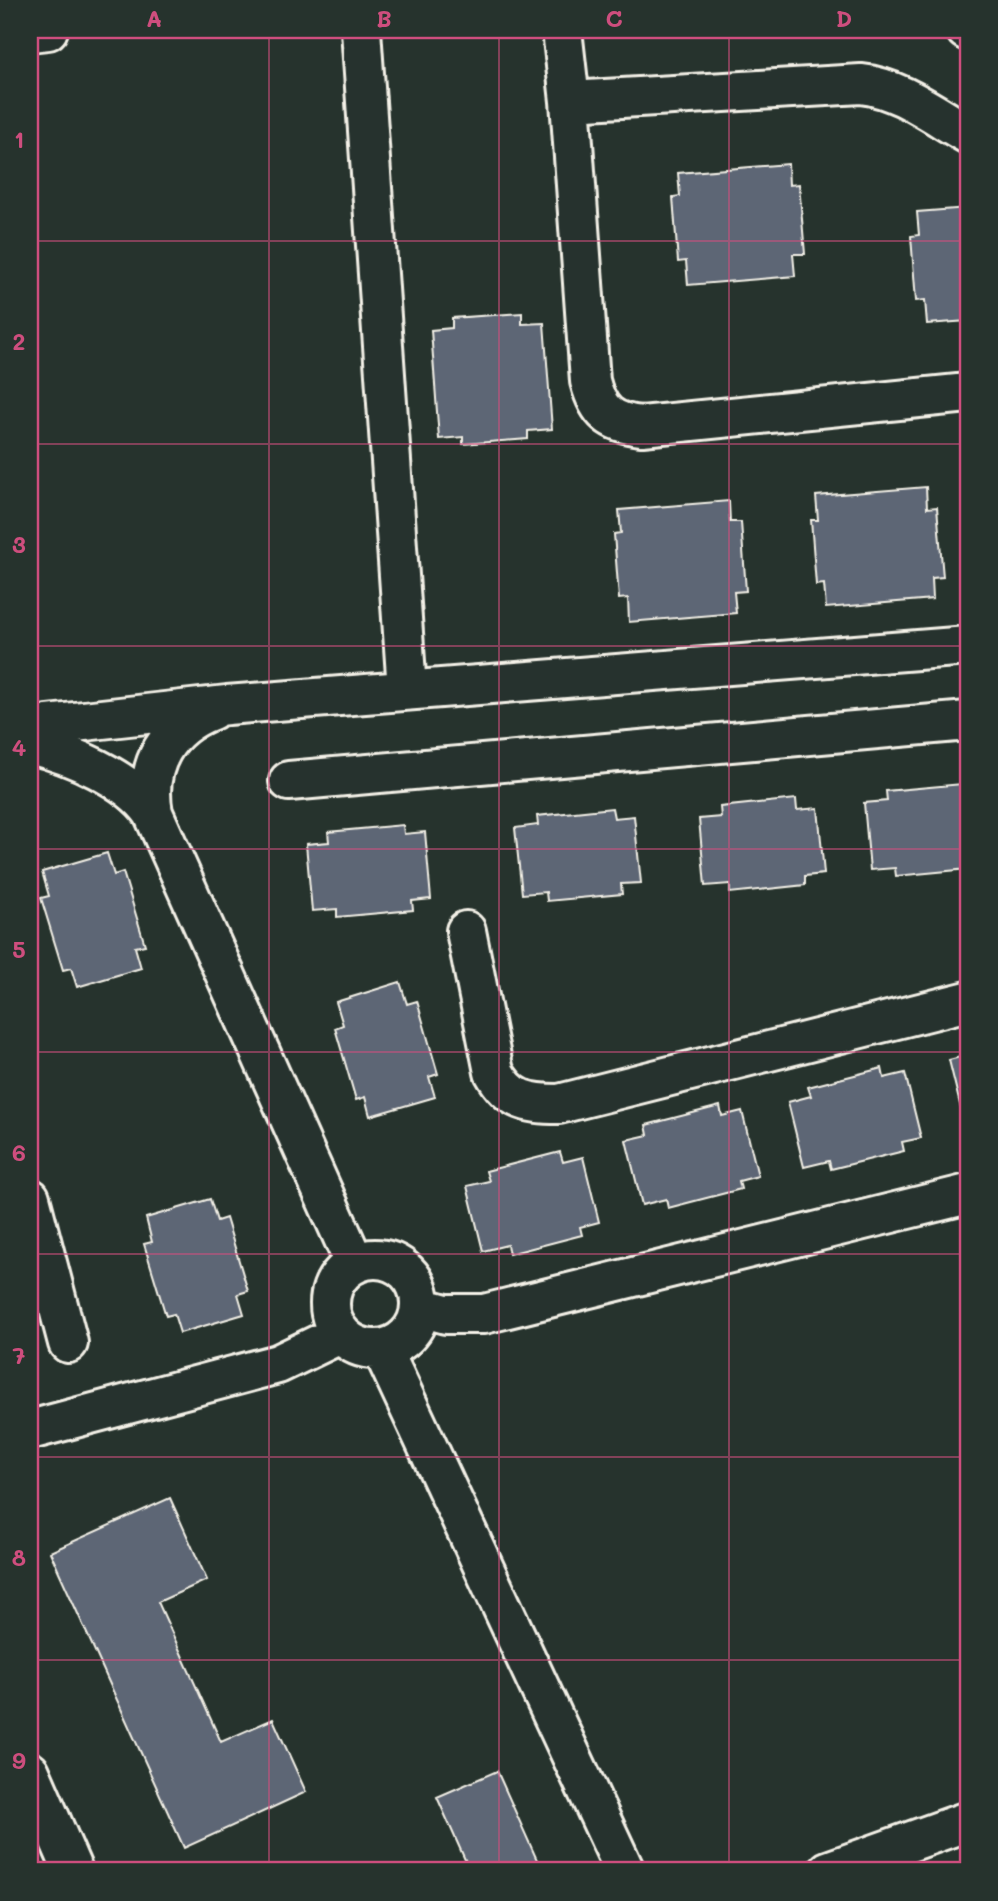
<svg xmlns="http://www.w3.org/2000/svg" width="998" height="1901" font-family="Mali,sans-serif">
	<rect width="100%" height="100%" fill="#26332d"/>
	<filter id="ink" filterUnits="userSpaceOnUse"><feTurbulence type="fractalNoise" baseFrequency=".0143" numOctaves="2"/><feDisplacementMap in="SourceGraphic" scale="14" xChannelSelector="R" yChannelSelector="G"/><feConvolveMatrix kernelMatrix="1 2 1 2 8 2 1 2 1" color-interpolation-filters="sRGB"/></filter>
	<g filter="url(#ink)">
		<path fill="#5d6674" stroke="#f4f1e8" stroke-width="2" d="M788,164L789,185L799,184L805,254H793L795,276L688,285L686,261L678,262L673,197L680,196L678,173Z
			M968,208V321L927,324L925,300L916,301L911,236L919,235L917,212Z
			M522,313V324L544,323L552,429L528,431V439L463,444V437L439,439L431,330L452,328V318Z
			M926,487L927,508L937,507L943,577L932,578L933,599L826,608L824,584L816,585L811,520H818L816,496Z
			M729,501L730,522H741L746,591L734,592L736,613L629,622L628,598L619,599L614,534L621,533L619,510Z
			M962,784L963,793H968V869L896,876L895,868L870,870L864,803L887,801L886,791Z
			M796,799L797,810L818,808L824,874L805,876V885L730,893V884L705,886L699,819L721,817L720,807Z
			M612,808L614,818L634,816L641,883L621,884L622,894L547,901L546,892L522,894L515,828L538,825L537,816Z
			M403,825L404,834L425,832L431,899L412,901L413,910L337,917V909L312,911L306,844L329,842L328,832Z
			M107,853L114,875L123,872L145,945L135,947L141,968L77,987L71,968L63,970L41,898L49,896L42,872Z
			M400,982L407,1004L417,1001L438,1074L429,1077L435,1097L370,1116L365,1097L356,1100L335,1028L343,1025L336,1002Z
			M968,1055V1124L965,1125L949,1060Z
			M882,1068L884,1078L905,1073L921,1138L902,1142L904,1151L831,1169L829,1161L804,1167L788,1102L811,1096L808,1087Z
			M720,1106L722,1116L742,1111L758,1176L739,1181L741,1189L668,1208L666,1199L642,1205L626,1140L648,1135L646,1125Z
			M560,1152L563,1162L583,1157L599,1222L580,1227L582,1235L509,1254L507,1245L483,1251L467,1186L489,1181L486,1171Z
			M210,1199L217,1221L226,1218L248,1291L238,1294L244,1314L180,1333L174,1314L166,1316L144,1244L152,1242L146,1218Z
			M170,1498L207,1580L158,1602L221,1742L273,1719L306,1792L184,1848L50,1552Z
			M497,1771L542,1871H470L437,1797Z"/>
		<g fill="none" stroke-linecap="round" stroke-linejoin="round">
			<defs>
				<path id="minor" d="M361,30L407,690
					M562,30L570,101L590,381C598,412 610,423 642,426L968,393
					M966,30L968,31
					M30,32L48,30
					M570,101L861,84C900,88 934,115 968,134
					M30,727L227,705L968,646
					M30,744C70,754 129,778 153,813L355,1264
					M289,781L968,721
					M153,813C144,765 167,727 212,710
					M466,931L494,1072C510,1101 528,1104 559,1104L968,1001
					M30,1198L68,1343
					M330 1304a45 45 0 1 1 90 0a45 45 0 1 1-90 0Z
					M420,1307L446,1314H484L968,1194
					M382,1349L625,1871
					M30,1430L278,1364L340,1334
					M30,1772L73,1871
					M828,1871L968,1821"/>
			</defs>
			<use href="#minor" stroke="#f4f1e8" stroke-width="44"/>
			<use href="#minor" stroke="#26332d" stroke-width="38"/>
		</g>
	</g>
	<path fill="none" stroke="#ce4e7e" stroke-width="2" stroke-opacity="0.55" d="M269,30V1871M499,30V1871M729,30V1871M30,241H968M30,444H968M30,646H968M30,849H968M30,1052H968M30,1254H968M30,1457H968M30,1660H968"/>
	<rect width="998" height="1901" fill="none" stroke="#26332d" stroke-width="77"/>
	<rect x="38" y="38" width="922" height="1824" fill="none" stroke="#ce4e7e" stroke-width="2.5"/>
	<g font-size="23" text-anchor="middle" font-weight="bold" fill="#ce4e7e">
		<text x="154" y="27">A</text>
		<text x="384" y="27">B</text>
		<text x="614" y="27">C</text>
		<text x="844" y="27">D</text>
		<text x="19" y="148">1</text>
		<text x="19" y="350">2</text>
		<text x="19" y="553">3</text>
		<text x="19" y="756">4</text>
		<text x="19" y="958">5</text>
		<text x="19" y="1161">6</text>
		<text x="19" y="1364">7</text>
		<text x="19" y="1566">8</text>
		<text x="19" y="1769">9</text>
	</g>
</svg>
